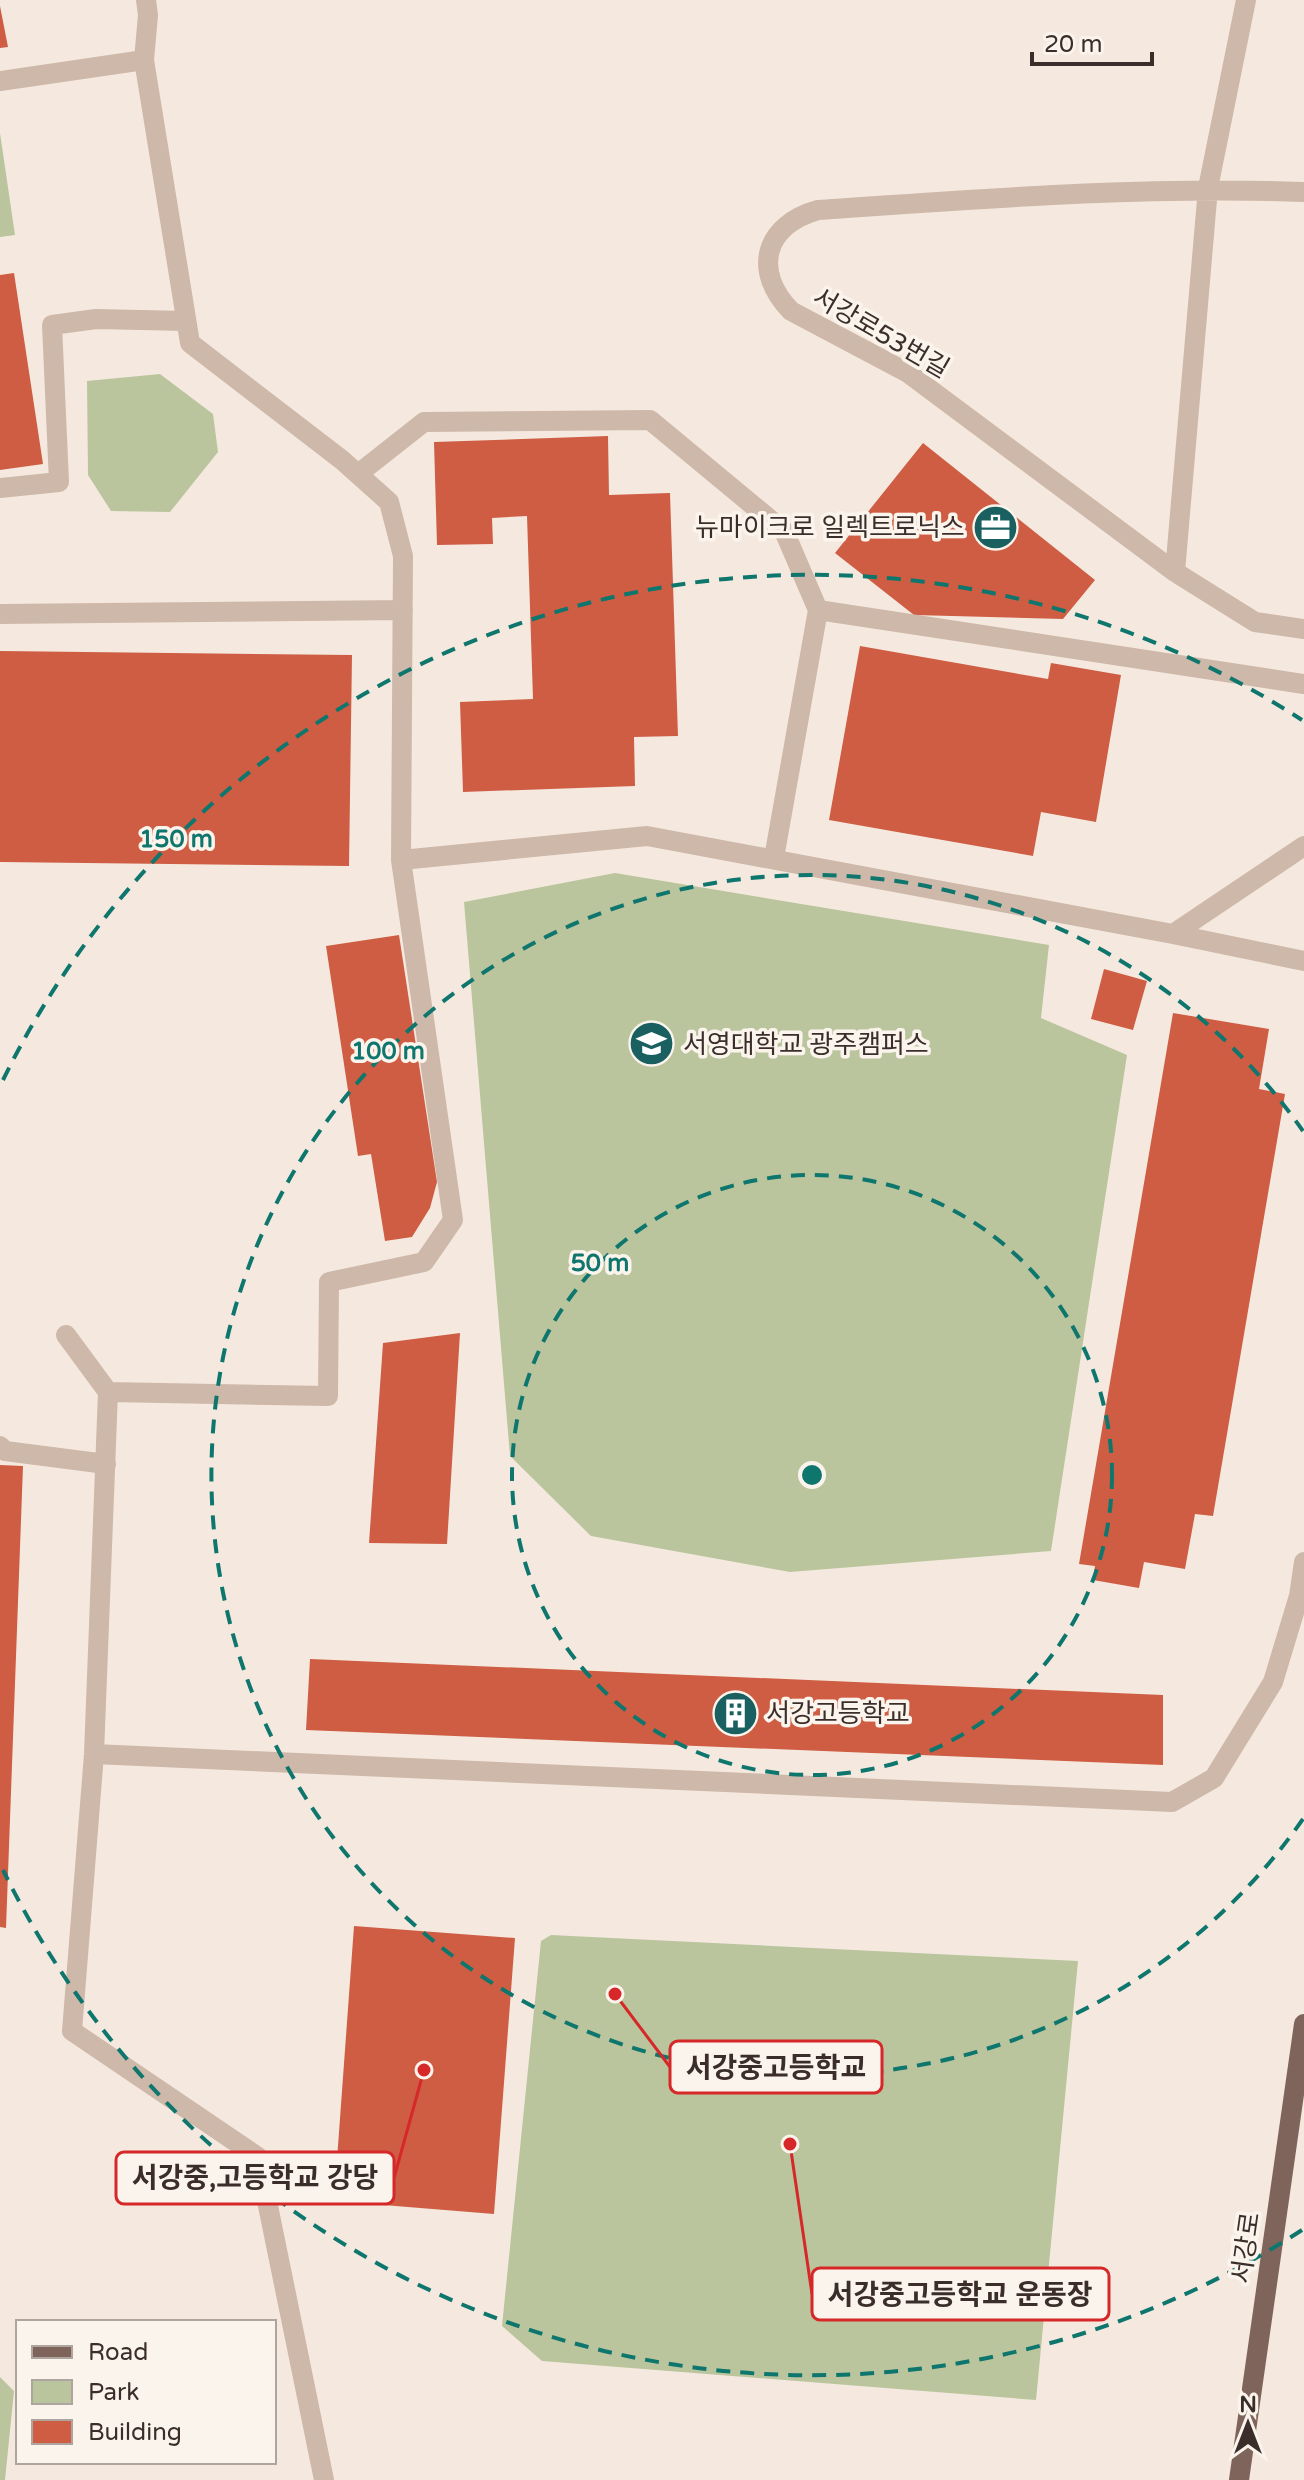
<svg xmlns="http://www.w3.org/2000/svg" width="1304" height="2480" font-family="'Varela Round','Noto Sans KR',sans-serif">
	<rect width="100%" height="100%" fill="#f5e9df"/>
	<path fill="#bac59d" d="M0,133L15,235L0,237Z
		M160,374L213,414L218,452L170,512L111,511L88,475L87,381Z
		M615,873L1049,945L1041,1018L1127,1055L1051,1551L790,1572L591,1536L510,1456L464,902Z
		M551,1935L1078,1961L1036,2400L542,2361L502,2326L541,1941Z
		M0,2377L14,2391L5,2480H0Z"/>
	<path fill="#ce5d43" d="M0,6L8,47L0,48Z
		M14,273L43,464L0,470V275Z
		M608,436L609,495L670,493L678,736L634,737L635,786L463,792L460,702L533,699L527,516L492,518L493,544L437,545L434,442Z
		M923,443L1095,580L1063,619L914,615L835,553Z
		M860,646L1048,679L1051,663L1121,675L1096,822L1041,812L1033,856L829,820Z
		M0,651L352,655L349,866L0,862Z
		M399,935L437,1182L430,1208L412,1237L385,1241L371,1154L358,1156L326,946Z
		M1104,969L1147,981L1133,1030L1091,1019Z
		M1173,1013L1269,1029L1259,1089L1285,1094L1213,1516L1195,1514L1185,1569L1144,1562L1139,1588L1093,1580L1095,1566L1079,1564Z
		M460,1333L447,1544L369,1543L383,1343Z
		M0,1465L23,1466L6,1928L0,1927Z
		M310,1659L1163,1695V1765L306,1730Z
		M354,1926L515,1938L494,2214L334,2201Z"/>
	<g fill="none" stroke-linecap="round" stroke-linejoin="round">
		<path stroke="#ceb8a9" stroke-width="20" d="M144,60L148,15L146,0
			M0,81L144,60L190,343L342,460L389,502L403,556L401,860L453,1220L424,1262L329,1282L328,1396L108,1392
			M1304,192C1141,186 980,199 818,210C764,225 752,271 791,311L908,373L1175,572L1255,622L1304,629
			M358,474L424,422L650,420L784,531L818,610L774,858
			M0,488L59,482L52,325L96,319L186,321
			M1175,572L1208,188L1246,0
			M818,610L1304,684
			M0,614L403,610
			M401,860L647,836L1173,934L1304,846
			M1173,934L1304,961
			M66,1335L108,1392L94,1754L72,2031L258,2157L324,2480
			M0,1446L5,1451L106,1464
			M94,1754L1172,1802L1214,1778L1273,1682L1299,1596L1304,1562"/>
		<path stroke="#7e645a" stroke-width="20" d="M1239,2480L1304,2024"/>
	</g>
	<g fill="none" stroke="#0f766e" stroke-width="4" stroke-dasharray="14 10">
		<circle cx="812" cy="1475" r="300"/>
		<path d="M1303 1819A600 600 0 1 1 1303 1131"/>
		<path d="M1302 2230A900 900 0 0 1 3 1870M3 1080A900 900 0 0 1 1302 720"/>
	</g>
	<defs>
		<symbol id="office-disc" viewBox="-11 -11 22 22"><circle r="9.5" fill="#1b6060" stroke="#fbf4ec"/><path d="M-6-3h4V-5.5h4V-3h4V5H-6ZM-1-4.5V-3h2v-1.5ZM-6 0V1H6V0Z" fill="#fff"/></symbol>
		<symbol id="university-disc" viewBox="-11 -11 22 22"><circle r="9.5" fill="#1b6060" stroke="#fbf4ec"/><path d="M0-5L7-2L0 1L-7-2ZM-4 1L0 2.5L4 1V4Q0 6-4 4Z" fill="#fff"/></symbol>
		<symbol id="building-disc" viewBox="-11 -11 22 22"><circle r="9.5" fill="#1b6060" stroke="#fbf4ec"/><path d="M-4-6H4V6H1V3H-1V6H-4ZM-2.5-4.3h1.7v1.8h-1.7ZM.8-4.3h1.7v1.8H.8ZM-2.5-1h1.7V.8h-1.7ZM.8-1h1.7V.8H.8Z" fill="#fff"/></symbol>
	</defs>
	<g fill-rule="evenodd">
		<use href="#office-disc" x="970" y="502" width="51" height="51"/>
		<use href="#university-disc" x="626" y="1018" width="51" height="51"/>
		<use href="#building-disc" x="710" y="1688" width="51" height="51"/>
	</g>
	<g text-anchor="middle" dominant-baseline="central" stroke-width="7" stroke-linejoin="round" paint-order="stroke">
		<g font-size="26" fill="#3b2e2a" stroke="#fbf4ec">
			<text transform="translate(881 333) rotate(30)">서강로53번길</text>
			<text transform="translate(1246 2248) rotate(-82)">서강로</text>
		</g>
		<g font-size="26" fill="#3b2e2a" stroke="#fbf4ec" text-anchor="start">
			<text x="965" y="527" text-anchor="end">뉴마이크로 일렉트로닉스</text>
			<text x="683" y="1044">서영대학교 광주캠퍼스</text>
			<text x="766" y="1713">서강고등학교</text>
		</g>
	</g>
	<circle cx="812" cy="1475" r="12" fill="#0f766e" stroke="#fbf4ec" stroke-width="4"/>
	<g font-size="24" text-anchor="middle" font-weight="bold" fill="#0f766e" stroke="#fbf4ec" stroke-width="7" stroke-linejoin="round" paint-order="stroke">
		<text x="176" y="847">150 m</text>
		<text x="388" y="1059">100 m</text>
		<text x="600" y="1271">50 m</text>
	</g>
	<path fill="none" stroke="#d62828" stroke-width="3" d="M615 1994L670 2067M424 2070L394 2178M790 2144L812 2294"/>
	<g fill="#d62828" stroke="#fbf4ec" stroke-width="3">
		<circle cx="615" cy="1994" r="8"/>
		<circle cx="424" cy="2070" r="8"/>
		<circle cx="790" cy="2144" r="8"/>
	</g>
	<g fill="#fbf4ec" stroke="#d62828" stroke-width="3">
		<rect x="670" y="2041" width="212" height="52" rx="8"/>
		<rect x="116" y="2152" width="278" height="52" rx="8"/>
		<rect x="812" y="2268" width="297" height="52" rx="8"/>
	</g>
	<g font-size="28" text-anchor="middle" font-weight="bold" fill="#3b2e2a">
		<text x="776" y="2077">서강중고등학교</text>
		<text x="255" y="2187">서강중,고등학교 강당</text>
		<text x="960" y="2304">서강중고등학교 운동장</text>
	</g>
	<rect x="16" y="2320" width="260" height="144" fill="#fbf4ec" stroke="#aea59e" stroke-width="2"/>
	<rect x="32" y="2346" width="40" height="12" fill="#7e645a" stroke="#aea59e" stroke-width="2"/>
	<text x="88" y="2360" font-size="24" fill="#3b2e2a">Road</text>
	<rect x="32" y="2380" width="40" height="24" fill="#bac59d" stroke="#aea59e" stroke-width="2"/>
	<text x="88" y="2400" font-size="24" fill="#3b2e2a">Park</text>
	<rect x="32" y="2420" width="40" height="24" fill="#ce5d43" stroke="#aea59e" stroke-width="2"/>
	<text x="88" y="2440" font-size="24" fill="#3b2e2a">Building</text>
	<g transform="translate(1248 2424)" stroke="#fbf4ec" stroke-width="6" paint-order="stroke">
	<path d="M0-6L14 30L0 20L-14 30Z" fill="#3b2e2a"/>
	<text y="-12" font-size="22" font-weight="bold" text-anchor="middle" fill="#3b2e2a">N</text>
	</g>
	<path d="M1032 52v12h120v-12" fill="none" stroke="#3b2e2a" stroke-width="4"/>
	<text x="1044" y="52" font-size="24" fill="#3b2e2a" stroke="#fbf4ec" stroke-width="6" paint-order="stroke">20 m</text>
</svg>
